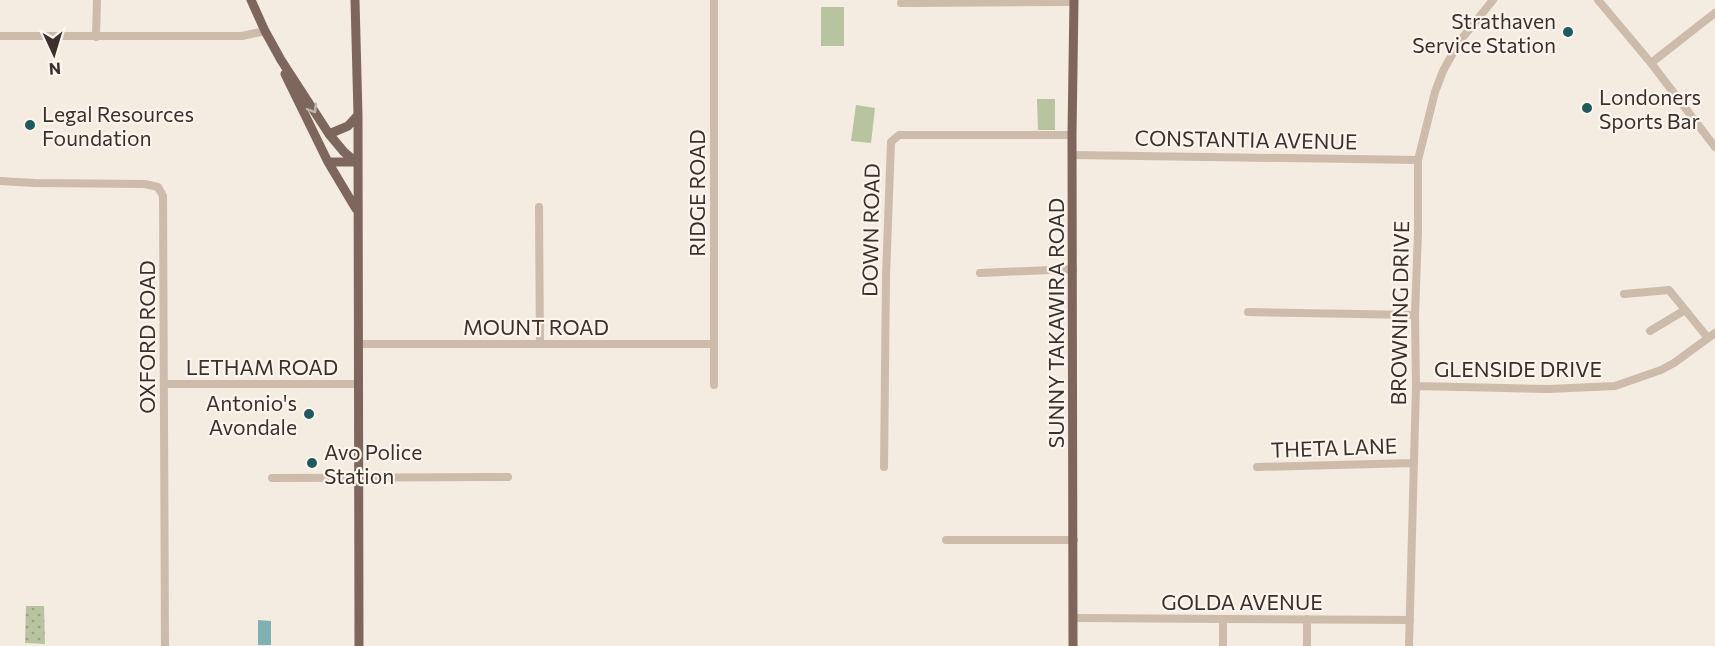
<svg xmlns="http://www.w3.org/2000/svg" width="1715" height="646" font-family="Commissioner,sans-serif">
	<defs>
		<pattern id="park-dots" width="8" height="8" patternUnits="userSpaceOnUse" patternTransform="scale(1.5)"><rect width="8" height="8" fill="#b8c4a0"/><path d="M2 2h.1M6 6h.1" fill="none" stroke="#97a083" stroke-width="1.8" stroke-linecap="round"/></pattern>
	</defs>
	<rect width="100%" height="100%" fill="#f4ebe1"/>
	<path fill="#b8c4a0" d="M821,7H844V46H821Z
		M1037,99H1055V130H1038Z
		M856,105L875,108L871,143L851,141Z"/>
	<path fill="url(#park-dots)" d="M26,606H44L45,644L25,643Z"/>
	<path fill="#7fb0b2" d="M258,620L271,621V645H258Z"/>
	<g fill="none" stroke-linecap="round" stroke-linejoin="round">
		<path stroke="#cdbbac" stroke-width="8" d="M1598,0L1651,63L1715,147
			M901,3L1074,2
			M0,36H242L265,31
			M96,37L97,0
			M1651,63L1715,13
			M1072,155L1418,160
			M0,181L35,183L145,184L158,187L163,196L165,646
			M539,207L540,344
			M980,273L1073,269
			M1624,294L1669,290L1708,338
			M1248,312L1415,315
			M1650,331L1685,310
			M358,344H714
			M165,384H359
			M714,385V0
			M1416,386L1548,389L1615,386L1661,370L1674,363L1715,333
			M884,467L886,276L891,142L899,135H1072
			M1257,467L1413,463
			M272,478L508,477
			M946,540H1074
			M1074,618L1410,620
			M1223,646V619
			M1307,646V619
			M1409,646L1416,386L1415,315L1418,231V160L1435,92L1443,71L1459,42L1493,0"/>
		<path stroke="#7d675c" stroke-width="9" d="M251,0L265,31L281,60L329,134L344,152L356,162
			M355,0L358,115L359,646
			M285,74L328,162L356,209
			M329,134L348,126L358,115
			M328,162H356
			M1073,646L1072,135L1074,0"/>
	</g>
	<defs><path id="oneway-chevron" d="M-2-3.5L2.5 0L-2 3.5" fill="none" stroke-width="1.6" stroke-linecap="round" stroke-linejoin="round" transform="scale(1.5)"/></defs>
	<use stroke="#c2b5ac" href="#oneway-chevron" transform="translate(313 109) rotate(58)"/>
	<g fill="#1f5a5e" stroke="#fbf5ee" stroke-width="2">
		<circle cx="1568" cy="32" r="6"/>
		<circle cx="1587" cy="108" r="6"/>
		<circle cx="30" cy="125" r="6"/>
		<circle cx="309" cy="414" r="6"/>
		<circle cx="312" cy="463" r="6"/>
	</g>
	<g text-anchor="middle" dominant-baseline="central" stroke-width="4.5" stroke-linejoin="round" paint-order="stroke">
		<g font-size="21" fill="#3b302b" stroke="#fbf5ee" text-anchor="start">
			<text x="1556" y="20" text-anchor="end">Strathaven<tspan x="1556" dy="24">Service Station</tspan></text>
			<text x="1599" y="96">Londoners<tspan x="1599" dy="24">Sports Bar</tspan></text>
			<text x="42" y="113">Legal Resources<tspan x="42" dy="24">Foundation</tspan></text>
			<text x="297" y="402" text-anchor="end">Antonio's<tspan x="297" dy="24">Avondale</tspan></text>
			<text x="324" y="451">Avo Police<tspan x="324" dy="24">Station</tspan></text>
		</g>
		<g font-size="21" fill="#3b302b" stroke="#fbf5ee">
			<text transform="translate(1246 139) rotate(1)">CONSTANTIA AVENUE</text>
			<text transform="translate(696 193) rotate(-90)">RIDGE ROAD</text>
			<text transform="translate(870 230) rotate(-89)">DOWN ROAD</text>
			<text transform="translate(1399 313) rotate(-89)">BROWNING DRIVE</text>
			<text transform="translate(1055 323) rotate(-90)">SUNNY TAKAWIRA ROAD</text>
			<text x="536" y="326">MOUNT ROAD</text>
			<text transform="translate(146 337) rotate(-90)">OXFORD ROAD</text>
			<text x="262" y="366">LETHAM ROAD</text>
			<text x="1518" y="368">GLENSIDE DRIVE</text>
			<text transform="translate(1334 447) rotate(-2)">THETA LANE</text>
			<text x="1242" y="601">GOLDA AVENUE</text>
		</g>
	</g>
	<g transform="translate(54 54) rotate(176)" stroke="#fbf5ee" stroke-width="4.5" paint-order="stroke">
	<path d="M0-4.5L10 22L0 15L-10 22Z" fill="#3b302b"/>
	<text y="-9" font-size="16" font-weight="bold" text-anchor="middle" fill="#3b302b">N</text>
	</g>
</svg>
